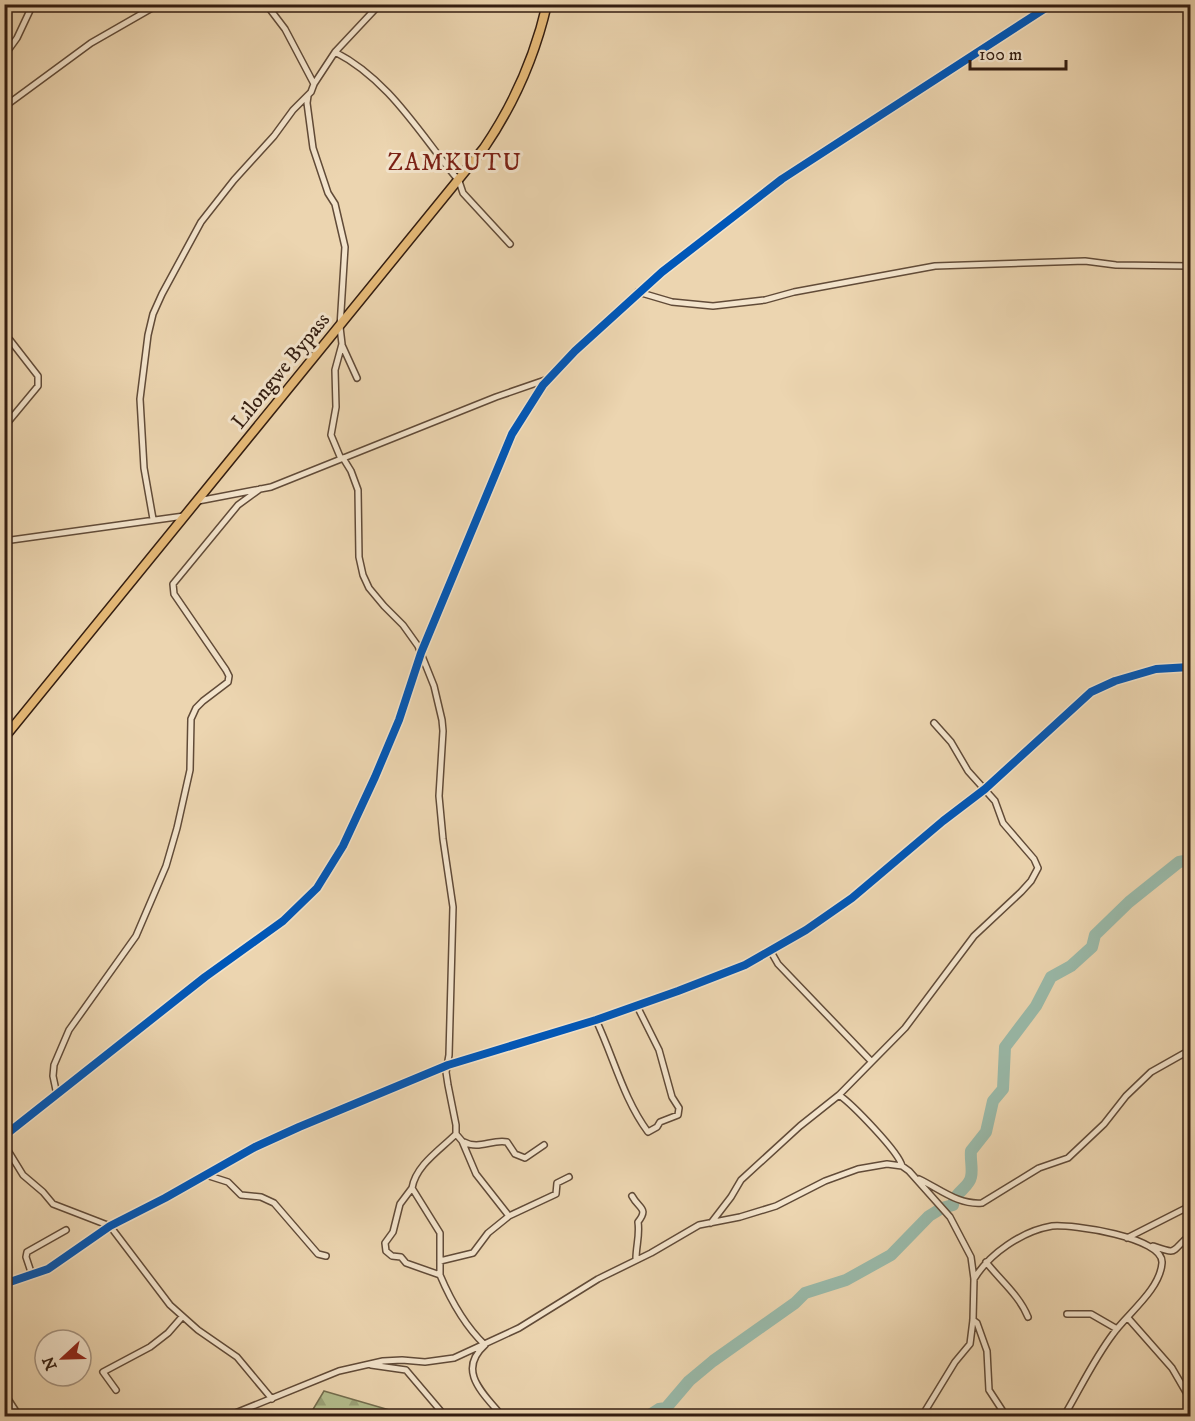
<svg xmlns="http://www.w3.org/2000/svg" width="1195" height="1421" font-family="'IM FELL DW Pica',serif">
	<defs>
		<pattern id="forest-firs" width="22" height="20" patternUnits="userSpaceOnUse" patternTransform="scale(1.5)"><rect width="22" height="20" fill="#b4be8e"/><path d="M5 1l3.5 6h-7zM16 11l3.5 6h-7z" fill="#9ba379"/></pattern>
	</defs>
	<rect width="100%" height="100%" fill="#ecd5b0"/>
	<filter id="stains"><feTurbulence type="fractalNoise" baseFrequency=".00333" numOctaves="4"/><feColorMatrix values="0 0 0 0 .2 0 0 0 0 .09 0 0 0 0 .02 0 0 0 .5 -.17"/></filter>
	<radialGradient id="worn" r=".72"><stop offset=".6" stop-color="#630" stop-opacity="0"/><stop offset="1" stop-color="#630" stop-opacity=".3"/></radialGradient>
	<path fill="url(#forest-firs)" stroke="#746e4f" stroke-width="1.5" d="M324,1391L410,1416H309Z"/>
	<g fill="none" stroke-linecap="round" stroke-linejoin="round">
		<path stroke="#99b9a9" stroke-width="12" d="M648,1416L659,1409L666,1408L689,1381L713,1361L795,1303L805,1293L846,1280L891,1255L929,1216L942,1208L953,1205C955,1191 969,1188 971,1177C973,1170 970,1159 971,1151L986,1132L993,1101L1003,1089L1005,1047L1036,1006L1051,977L1071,966L1092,947L1095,935L1129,902L1179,862L1190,860"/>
		<defs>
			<path id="minor" d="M266,4L285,29L314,84
				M335,52C390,80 421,136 459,181L463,193L510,244
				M4,56L17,38L33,4
				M308,96L307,103L313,148L328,193L335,204L345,247L340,327L342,344L335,370L336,407L331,435L341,459
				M4,107L91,43L159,4
				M638,292L672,302L713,306L765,300L794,292L935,266L1085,261L1116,265L1190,266
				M342,345L357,378
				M4,427L38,386V376L10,340
				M343,458L351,471L358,490L359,557L363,575L369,588L384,606L403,625L418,646L434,686L442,720L443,731L439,796L443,839L453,907L449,1055L446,1072L448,1085L456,1125V1134C440,1150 416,1165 412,1188L440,1233V1275C451,1301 464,1325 485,1345C456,1371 484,1394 502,1416
				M198,501L271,487L496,397L548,379
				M153,519L144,468L140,399L148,335L153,314L162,294L201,222L234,180L274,136L293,110L311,92L314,84L335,52L380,4
				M4,541L184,516
				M770,950L778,964L871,1061
				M596,1020C614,1058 623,1098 648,1132L657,1127L660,1122L678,1115L679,1108L672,1097L659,1050L637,1006
				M57,1095L53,1076L54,1065L69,1030L136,936L166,866L177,828L190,770L191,719L196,708L203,701L228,682L229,676L226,670L174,594L173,584L238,505L260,489
				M839,1095C852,1104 899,1152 902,1166
				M4,1136L205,977L283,921L317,888L343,846L375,777L399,720L421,653L512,434L543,385L575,351L662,272L782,179L1052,4
				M464,1142C479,1150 492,1139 507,1142L515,1154L525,1158L544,1145
				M4,1144L23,1175L43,1192L53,1204L110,1226L170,1305L198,1330L237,1357L272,1399
				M206,1175L228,1182L241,1195L261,1197L274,1203L318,1254L326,1256
				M919,1179C940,1189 958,1205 982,1203L1039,1168L1068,1158L1104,1124L1126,1096L1151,1072L1190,1050
				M412,1188L400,1204L393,1232L385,1243L386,1251L392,1256L401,1257L406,1263L440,1275
				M632,1196C639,1209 649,1208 638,1222C640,1235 636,1246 636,1259
				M509,1216L556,1194L557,1183L569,1177
				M711,1223L731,1197L741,1180L800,1126L839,1095L905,1028L974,936L1021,892L1031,881L1038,868L1034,859L1003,823L995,801L968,771L951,742L934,723
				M1127,1238L1190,1206
				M1153,1246C1179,1255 1170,1252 1190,1235
				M440,1261L473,1253L488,1233L509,1216L476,1174L462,1141L456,1134
				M986,1262C1000,1280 1019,1295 1028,1317
				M32,1275L26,1257L27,1252L66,1230
				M974,1279C989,1254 1022,1231 1052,1226C1071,1224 1164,1237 1162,1263C1160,1290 1127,1314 1113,1334C1094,1359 1080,1389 1064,1416
				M4,1284L48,1269L110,1226L165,1198L255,1147L299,1127L448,1065L596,1020L678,991L745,965L806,930L852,898L943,821L985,789L1091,692L1115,681L1156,669L1190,667
				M1067,1314H1091L1117,1329
				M1128,1318L1172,1368L1190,1399
				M973,1320L977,1323L987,1351L989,1390L1006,1416
				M371,1365L406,1370L445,1416
				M116,1390L103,1372L150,1347L168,1333L182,1317
				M4,1401L8,1399L19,1416
				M228,1416L339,1371L383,1361L402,1360L425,1362L454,1358L519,1328L598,1279L651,1253L699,1225L740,1217L776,1206L825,1181L858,1169L887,1164L902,1166L909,1171L950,1217L971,1257L974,1279L973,1320L970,1344L955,1362L922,1416"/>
			<path id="primary" d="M4,738L484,148C514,104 535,56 547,4"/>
		</defs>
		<use href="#minor" stroke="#614b38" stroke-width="8"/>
		<use href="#primary" stroke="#331d10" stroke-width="11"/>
		<use href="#minor" stroke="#f3e4cc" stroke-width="5"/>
		<use href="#primary" stroke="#e6ba78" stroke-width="8"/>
		<defs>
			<path id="cycleway" d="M4,1136L205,977L283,921L317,888L343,846L375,777L399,720L421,653L512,434L543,385L575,351L662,272L782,179L1052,4
				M4,1284L48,1269L110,1226L165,1198L255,1147L299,1127L448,1065L596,1020L678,991L745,965L806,930L852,898L943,821L985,789L1091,692L1115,681L1156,669L1190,667"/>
		</defs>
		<use href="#cycleway" stroke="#f3e4cc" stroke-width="11"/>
		<use href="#cycleway" stroke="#0057b8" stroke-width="8"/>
	</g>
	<g text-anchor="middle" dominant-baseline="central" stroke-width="6" stroke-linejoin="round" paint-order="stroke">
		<g font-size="21" fill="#331d10" stroke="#f3e4cc">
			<text transform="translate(281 371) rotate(-51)">Lilongwe Bypass</text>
		</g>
		<g font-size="24" letter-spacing="1.5" fill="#7a1f14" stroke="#f3e4cc">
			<text x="455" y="163">ZAMKUTU</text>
		</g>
	</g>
	<rect width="1195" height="1421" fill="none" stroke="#ecd5b0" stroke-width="24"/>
	<rect x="6" y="6" width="1183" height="1409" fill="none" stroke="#331d10" stroke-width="3"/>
	<rect x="12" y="12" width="1171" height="1397" fill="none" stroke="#331d10" stroke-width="1.5"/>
	<g transform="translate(63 1358) rotate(248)"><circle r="28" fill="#f3e4cc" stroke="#a69481" stroke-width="1.5"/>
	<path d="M0-4.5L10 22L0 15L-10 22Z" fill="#8f2418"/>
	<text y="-9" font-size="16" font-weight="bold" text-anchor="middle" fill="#331d10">N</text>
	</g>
	<path d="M970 60v9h96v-9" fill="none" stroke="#331d10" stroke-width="3"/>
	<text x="979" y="60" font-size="18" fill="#331d10" stroke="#f3e4cc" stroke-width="4.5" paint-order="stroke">100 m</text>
	<rect width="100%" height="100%" filter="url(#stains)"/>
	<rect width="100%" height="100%" fill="url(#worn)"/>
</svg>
